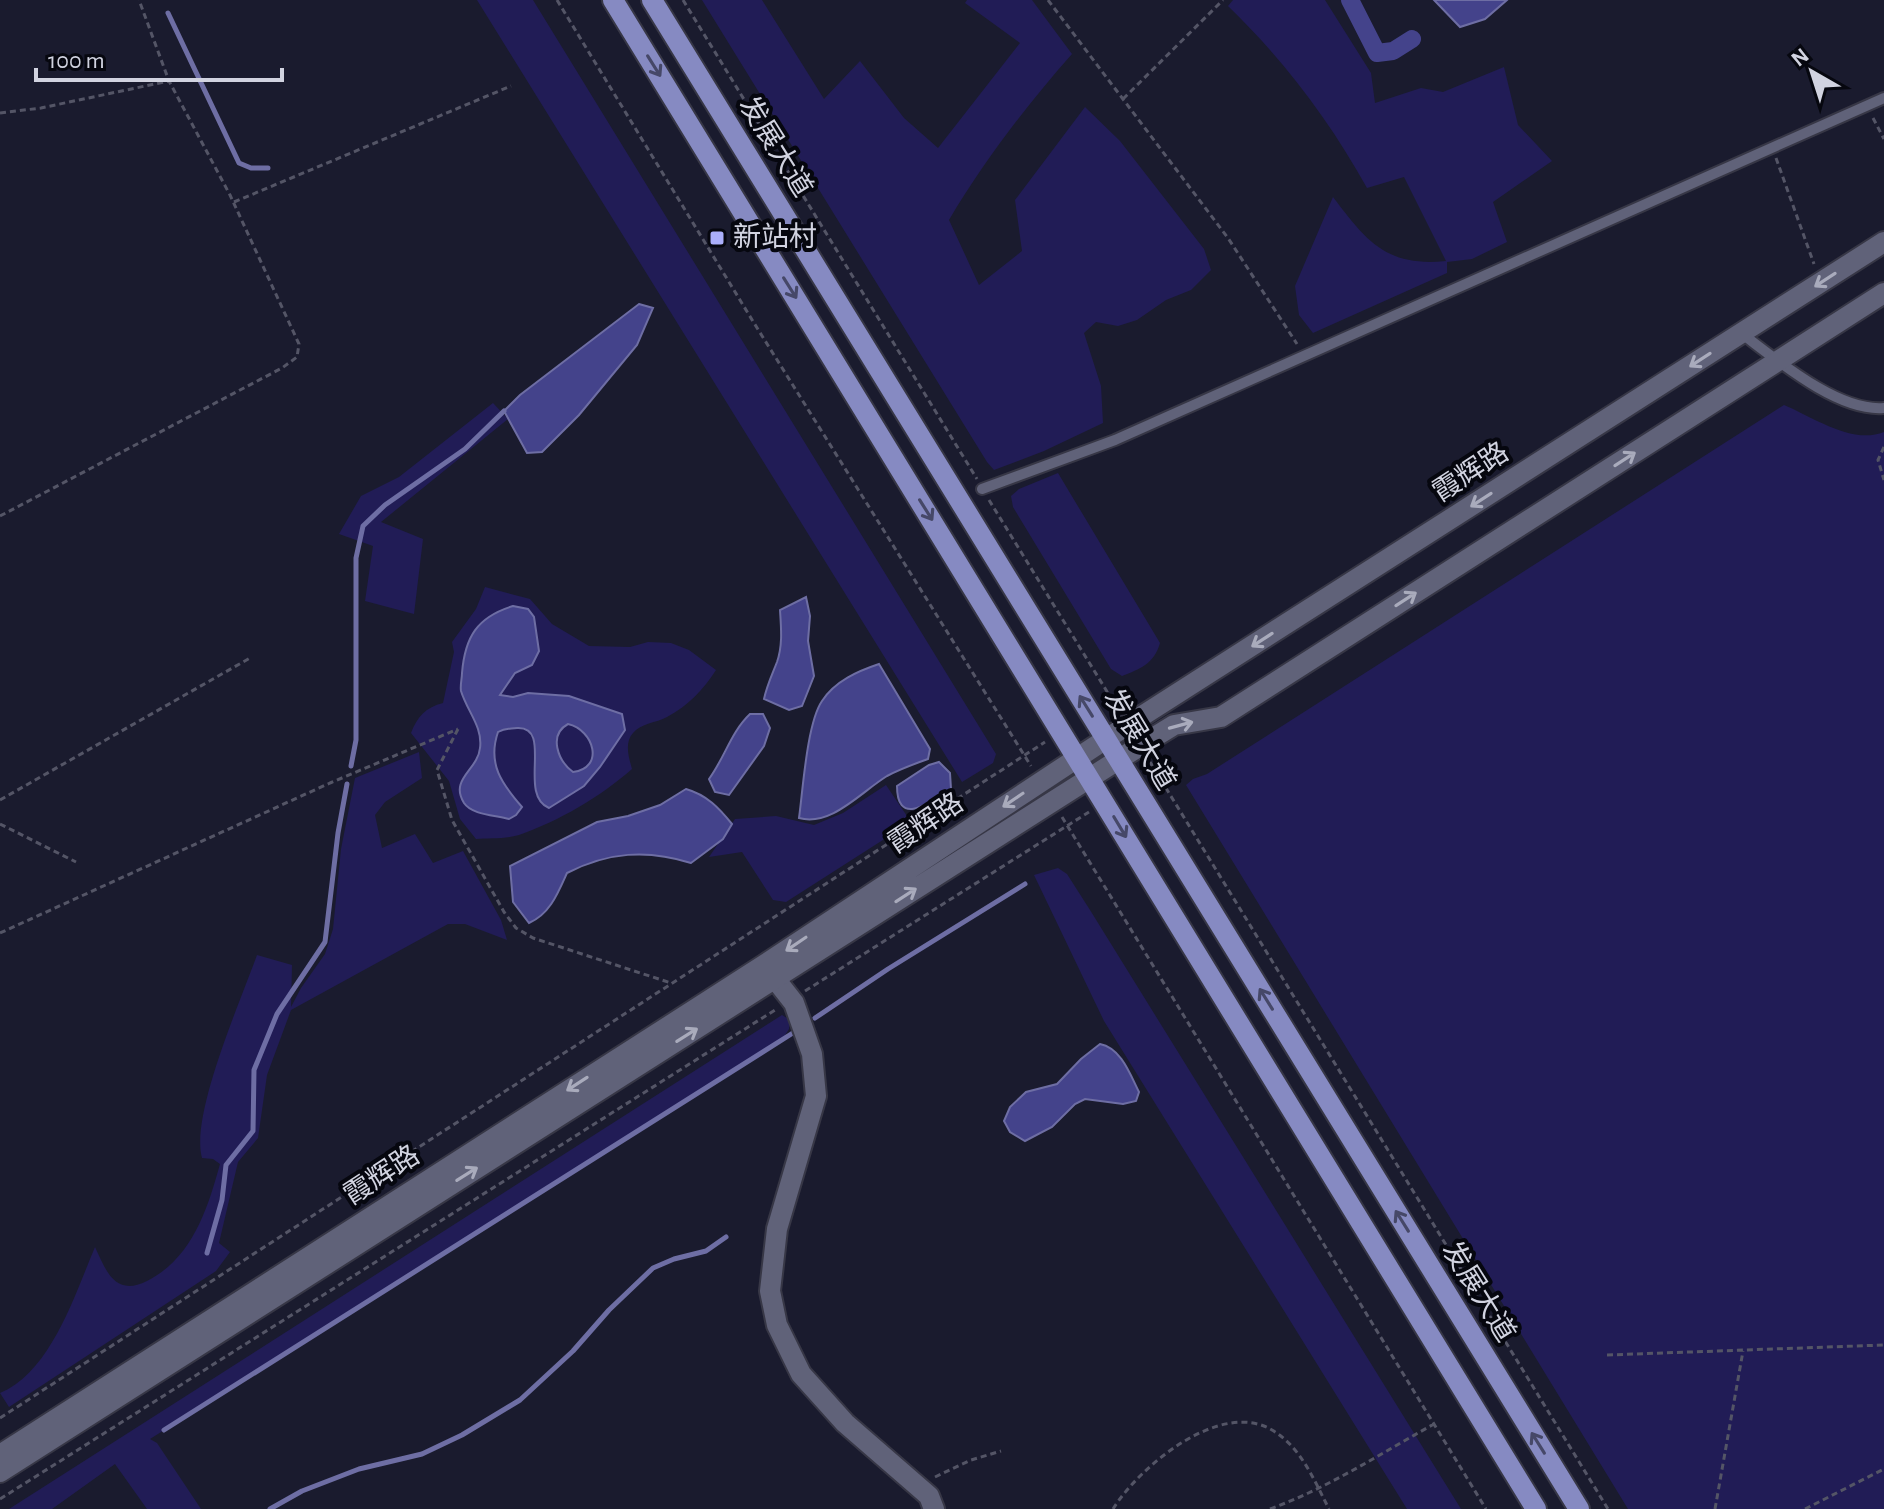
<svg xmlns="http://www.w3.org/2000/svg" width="1884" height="1509" font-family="'Alegreya Sans','Noto Sans SC',sans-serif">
	<rect width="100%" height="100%" fill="#1a1b2e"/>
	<path fill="#211c56" d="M477,0H533L996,754L993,763L962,782Z
		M702,0H762L824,99L860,61L904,118L938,148L1020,43L965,3L967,0H1032L1072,54C1026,106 984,161 949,220L979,285L1022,251L1015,200L1085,107L1120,141L1204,249L1211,270L1191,290L1166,300L1137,320L1118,326L1096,322L1084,333L1101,386L1103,423L1044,451L994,470L987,462Z
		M1233,0H1325L1371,73L1375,103L1421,88L1443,92L1504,67L1518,125L1552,161L1493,202L1507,242L1472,259L1447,262V273L1313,333L1299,315L1295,286L1333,197C1367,242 1387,267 1446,261L1404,177L1367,188C1330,121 1283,59 1228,6Z
		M493,403L508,419L381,522L423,539L414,614L365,601L373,546L339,534L361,496L399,477Z
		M1784,405C1813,417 1852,445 1884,432V1509H1628L1186,785L1193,779L1207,774Z
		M1058,473L1160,643C1154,664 1140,669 1122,676L1111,669L1013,507L1011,496L1019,489Z
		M485,587L530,599L552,624L589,646L630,647L648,642L671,643L689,650L716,670C704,689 688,706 667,717C656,723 641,723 633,733C624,743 629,758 632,769C600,797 559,821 519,835C506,839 489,838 476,839L460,819L449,781L411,733C417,717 426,707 443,703L454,652L452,642L476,609Z
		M419,752L422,778L385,802L375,815L382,848L415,834L433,863L463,851L501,920L507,940L465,924H448L291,1010L267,1075L258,1138L238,1162L219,1243L230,1252L216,1271L9,1407L0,1393C51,1372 75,1294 95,1247C106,1271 115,1297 147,1281C192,1258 207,1211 220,1164L213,1159L202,1158C190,1115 241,1000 257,955L292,965L291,1007L301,988L325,954L333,929L341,849L355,778Z
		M886,785L911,822L786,902L773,900L742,852L709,857L735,819L776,816L814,825L843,813Z
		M1058,868L1067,874L1090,910L1461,1509H1407L1104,1021L1034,875Z
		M782,1015L790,1020L789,1029L782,1040L150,1439L157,1443L201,1509H147L115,1464L52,1509H9Z"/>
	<path fill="#44438b" stroke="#6e6ea4" stroke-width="2" fill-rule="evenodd" d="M1434,0H1507L1485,19L1460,27Z
		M639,304L653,308L637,345L579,415L542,452L527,453L504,411L520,395Z
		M806,597L810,616L808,641L814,676L802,706L789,710L764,699C767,685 772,675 777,662C783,645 781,627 780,610Z
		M513,606L528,609L534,617L539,651L532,665L515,673L500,695L513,697L528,693L569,696L622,714L625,730L600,767L584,786L549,808C517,795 554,726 517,728C509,729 505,728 498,732C487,764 502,784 522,807L516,815L509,819C495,815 472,815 464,803C449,779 478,770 480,748C483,727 467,711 461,691C460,685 462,679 462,673C465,637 477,617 513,606ZM568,724C594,730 605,768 573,772C558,761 548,735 568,724Z
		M879,664L930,749L928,759C914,764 900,769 887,776C861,792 831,827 799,818C803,789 807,723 822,701C835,681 858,671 879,664Z
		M750,714H763L770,728L764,746L729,795L715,792L709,779C725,757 731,732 750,714Z
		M939,762L950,773L951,789C932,801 897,829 897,786L929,765Z
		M686,789C707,795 719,808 732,824L723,839L691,863C647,849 608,852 567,873C558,893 550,914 529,923L513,902L510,866L597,822L628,816L660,805Z
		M1100,1044C1121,1048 1130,1074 1139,1092L1136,1101L1123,1104L1085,1099L1075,1104L1052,1127L1025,1141L1010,1132L1004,1121L1010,1107L1026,1092L1057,1084L1081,1059Z"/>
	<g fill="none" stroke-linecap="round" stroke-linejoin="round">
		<path stroke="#6e6ea4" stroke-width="5" d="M168,13L239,163L251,168H268
			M351,766L356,740V558L363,526L385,505L465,449L504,411
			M815,1018L888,969L1025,884
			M207,1253L222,1200L226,1165L253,1131L254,1070L277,1014L325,942L338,833L347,784
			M164,1430L796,1031
			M270,1509L302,1491L359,1469L422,1454L462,1435L520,1400L573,1351L609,1310L653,1268L674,1259L706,1251L726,1237"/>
		<path stroke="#44438b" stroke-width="18" d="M1350,0L1377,53L1393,51L1412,39"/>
		<defs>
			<path id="lane" d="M1741,333C1777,360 1838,412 1884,408
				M982,489L1115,440L1884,98"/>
			<path id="street" d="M765,966L794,1003L812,1054L816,1096L777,1229L770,1291L777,1325L801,1374L845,1423L929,1496L934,1509"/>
			<path id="secondary" d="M0,1455L764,965L1106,739L1884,242
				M0,1472L1140,746L1174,725L1221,717L1884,293"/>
			<path id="primary" d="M613,0L1536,1509
				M652,0L1579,1509"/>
		</defs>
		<use href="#lane" stroke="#373746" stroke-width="14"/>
		<use href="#street" stroke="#373746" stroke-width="24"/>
		<use href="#secondary" stroke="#373746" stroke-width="24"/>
		<use href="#primary" stroke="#373746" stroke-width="24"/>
		<path stroke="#545566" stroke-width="3" stroke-dasharray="6 4" stroke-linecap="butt" d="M557,0L754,323L1031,766
			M683,0L977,479
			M1048,0L1228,238L1297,344
			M1123,99L1223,0
			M0,113L41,108L169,81
			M1873,118L1884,139
			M1776,158L1814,264
			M234,202L511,86
			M1884,447L1878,460L1884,480
			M989,500L1119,711
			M0,516L282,368L297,357L299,344L230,195L169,81L139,0
			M458,729L437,770L452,820L504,912L516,928L533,938L671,983
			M1150,762L1608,1509
			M0,800L250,658
			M1062,817L1486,1509
			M0,824L76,862
			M0,933L330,783L458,729
			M805,991L1089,812
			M1607,1355L1884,1345
			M0,1418L1045,742
			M935,1477L971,1460L1001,1451
			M0,1499L775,1010
			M1113,1509C1139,1467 1220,1399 1272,1430C1301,1447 1314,1480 1329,1509
			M1270,1509C1328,1488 1380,1454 1434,1424
			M1715,1509L1743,1351
			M1805,1509L1884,1469"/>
		<use href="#lane" stroke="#606279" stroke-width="10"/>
		<use href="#street" stroke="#606279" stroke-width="20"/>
		<use href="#secondary" stroke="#606279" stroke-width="20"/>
		<use href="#primary" stroke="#868ac2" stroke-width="20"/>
	</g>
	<defs><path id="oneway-shaft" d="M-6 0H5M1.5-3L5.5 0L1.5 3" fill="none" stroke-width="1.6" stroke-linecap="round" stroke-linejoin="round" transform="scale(2)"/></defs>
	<g stroke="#464868">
		<use href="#oneway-shaft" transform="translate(654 66) rotate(58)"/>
		<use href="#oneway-shaft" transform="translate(790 288) rotate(58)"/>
		<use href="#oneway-shaft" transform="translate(926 510) rotate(58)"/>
		<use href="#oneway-shaft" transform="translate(1086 706) rotate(-122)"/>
		<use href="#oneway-shaft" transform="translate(1120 827) rotate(59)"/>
		<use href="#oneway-shaft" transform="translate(1266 999) rotate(-122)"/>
		<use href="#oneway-shaft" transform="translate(1402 1221) rotate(-122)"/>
		<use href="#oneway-shaft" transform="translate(1538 1443) rotate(-122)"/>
	</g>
	<g stroke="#a9abbc">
		<use href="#oneway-shaft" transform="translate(1825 280) rotate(147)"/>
		<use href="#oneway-shaft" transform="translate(1700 360) rotate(147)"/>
		<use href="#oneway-shaft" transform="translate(1625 459) rotate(-33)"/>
		<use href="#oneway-shaft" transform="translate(1481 500) rotate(147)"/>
		<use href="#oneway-shaft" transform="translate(1406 599) rotate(-33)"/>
		<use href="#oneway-shaft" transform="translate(1262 640) rotate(147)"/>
		<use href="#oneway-shaft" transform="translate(1181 725) rotate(-15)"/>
		<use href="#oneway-shaft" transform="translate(1013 800) rotate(146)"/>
		<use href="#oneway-shaft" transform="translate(906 895) rotate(-33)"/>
		<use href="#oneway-shaft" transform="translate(796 944) rotate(146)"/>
		<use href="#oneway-shaft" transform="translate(687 1035) rotate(-32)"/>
		<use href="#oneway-shaft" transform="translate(577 1084) rotate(147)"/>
		<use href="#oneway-shaft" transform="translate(467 1174) rotate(-32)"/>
	</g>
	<rect fill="#abaffb" stroke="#06070f" stroke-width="3" x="709" y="230" width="16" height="16" rx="4"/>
	<g text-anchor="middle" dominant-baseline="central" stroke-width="8" stroke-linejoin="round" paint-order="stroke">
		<g font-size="28" fill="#d1d3e0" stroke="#06070f">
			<text transform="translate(775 147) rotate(58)">发展大道</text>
			<text transform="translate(1471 473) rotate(-33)">霞辉路</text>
			<text transform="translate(1139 740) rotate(59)">发展大道</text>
			<text transform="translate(926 824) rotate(-34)">霞辉路</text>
			<text transform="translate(382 1176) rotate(-33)">霞辉路</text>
			<text transform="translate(1478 1292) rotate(58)">发展大道</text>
		</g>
		<g font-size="28" fill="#d1d3e0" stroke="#06070f" text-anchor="start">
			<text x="733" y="238">新站村</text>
		</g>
	</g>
	<g transform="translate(1812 72) rotate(321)" stroke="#06070f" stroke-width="6" paint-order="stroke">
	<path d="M0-6L14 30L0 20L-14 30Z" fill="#d1d3e0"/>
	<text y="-12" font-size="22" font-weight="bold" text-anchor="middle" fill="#d1d3e0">N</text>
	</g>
	<path d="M36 68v12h246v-12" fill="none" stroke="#d1d3e0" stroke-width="4"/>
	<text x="48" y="68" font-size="24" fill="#d1d3e0" stroke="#06070f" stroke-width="6" paint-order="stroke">100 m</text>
</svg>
